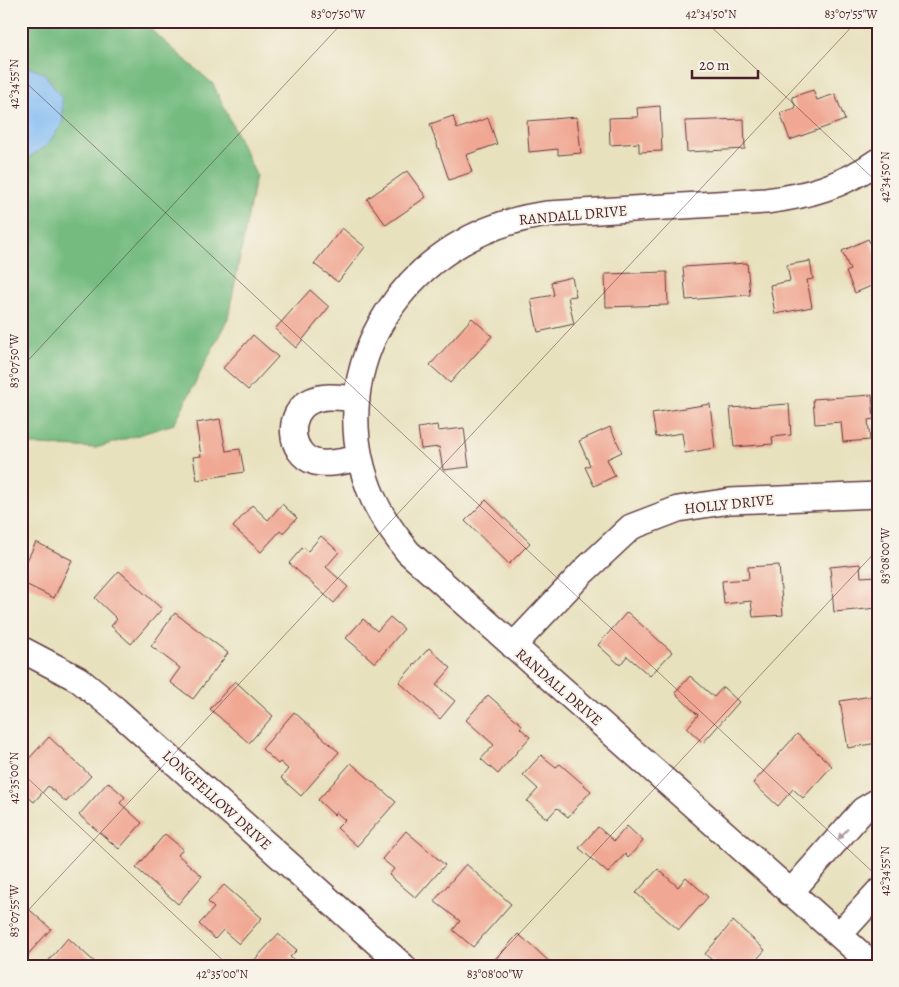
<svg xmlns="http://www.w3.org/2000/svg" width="899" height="987" font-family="Alegreya,serif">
	<rect width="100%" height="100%" fill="#f7f3e8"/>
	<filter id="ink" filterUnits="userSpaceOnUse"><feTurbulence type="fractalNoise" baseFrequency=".02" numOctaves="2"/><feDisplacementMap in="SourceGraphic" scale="10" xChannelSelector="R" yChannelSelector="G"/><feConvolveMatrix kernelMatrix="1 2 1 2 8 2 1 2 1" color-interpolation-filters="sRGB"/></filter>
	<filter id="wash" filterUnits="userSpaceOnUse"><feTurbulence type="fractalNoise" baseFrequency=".0096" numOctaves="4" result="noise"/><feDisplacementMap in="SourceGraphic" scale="20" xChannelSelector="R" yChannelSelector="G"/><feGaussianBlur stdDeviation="1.12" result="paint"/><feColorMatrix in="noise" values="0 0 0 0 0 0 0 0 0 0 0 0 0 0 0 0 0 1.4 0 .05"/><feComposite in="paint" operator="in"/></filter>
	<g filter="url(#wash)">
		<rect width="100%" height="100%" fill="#e8e1be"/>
		<path fill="#74bb80" stroke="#5f6d56" d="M21,21H141L213,84L256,175L228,318L174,424L96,448L21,444Z"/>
		<path fill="#83bdf4" stroke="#666e90" d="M21,64L44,73L62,98L63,123L47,145L21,163Z"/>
		<g id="blocks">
			<path fill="#f0a793" d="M813,90L817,100L835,94L845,120L790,140L780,113L796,108L792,97Z
				M660,106L662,151L639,152V143L610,145L609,118L638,117L637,108Z
				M453,116L457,129L488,118L497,144L466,155L472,172L449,180L430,124Z
				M577,117L581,153L558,155V149L529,152L527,121Z
				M744,119L745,149L687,152L685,121Z
				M407,171L426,197L386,225L367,199Z
				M342,228L365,247L338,282L314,264Z
				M868,239L878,258V283L855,293L846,272L850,270L842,251Z
				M810,261L813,279L807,280L812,307L775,314L770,285L790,281L787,265Z
				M747,263L750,295L686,300L683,267Z
				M667,272L668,305L606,307L605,274Z
				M572,277L576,296L568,297L574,324L538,332L531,299L554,295L551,282Z
				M310,290L329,307L296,348L275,329Z
				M472,318L492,336L450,383L430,365Z
				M253,335L278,357L248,390L223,368Z
				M872,395L874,419L868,420L870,440L843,442L841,422L815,424L813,399Z
				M710,404L715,448L685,453L682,433L656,437L652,413Z
				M789,404L791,435L772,437L773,444L734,447L730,408Z
				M220,419L226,451L240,449L244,472L197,480L193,457L201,456L196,423Z
				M437,425L438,431L464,428L469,467L443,470L439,447L421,449L418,428Z
				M610,427L622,452L607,459L615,476L594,486L585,467L590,465L579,441Z
				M486,500L530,543L509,564L465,521Z
				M282,504L297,518L283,533L280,531L261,552L233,527L252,505L268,520Z
				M321,536L339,552L326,567L348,587L334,603L289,563L303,547L308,551Z
				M36,542L72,560L54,598L21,582V573Z
				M860,564L861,577L877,576L878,608L834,612L830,567Z
				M779,565L783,615L753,617L751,601L724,604L722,581L749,579L748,567Z
				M119,571L162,609L131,644L111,626L117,619L95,598Z
				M627,612L672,652L650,676L627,656L620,665L598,645Z
				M175,613L228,653L193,699L170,682L180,668L151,646Z
				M390,617L404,629L375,663L346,638L363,619L377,631Z
				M429,648L451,668L436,685L455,701L440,719L399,682Z
				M690,676L714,697L723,687L739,702L703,743L687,728L698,715L675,693Z
				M235,681L273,716L249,743L210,709Z
				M488,695L522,725L520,728L530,737L498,774L481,759L494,745L466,720Z
				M878,695V731L876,732L877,743L848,748L840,701Z
				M294,712L339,752L301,796L281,778L288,769L280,762L278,764L262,749Z
				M797,734L832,766L803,798L793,789L778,806L753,783Z
				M49,737L91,776L66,802L48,786L34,802L21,791V767Z
				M541,755L556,767L560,764L591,791L568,817L557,808L547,819L527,801L538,789L523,775Z
				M351,763L396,802L357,846L337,828L345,820L336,812L334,815L318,800Z
				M108,782L125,797L120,803L142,823L119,849L79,815Z
				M627,826L643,841L628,858L625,854L608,873L579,848L598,827L614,841Z
				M406,831L445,865L416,898L389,875L394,869L382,859Z
				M165,834L183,849L178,855L202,876L178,904L136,868Z
				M466,864L511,904L473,947L453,930L460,921L434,901Z
				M658,869L678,887L686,877L708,897L679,930L636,893Z
				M224,885L262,918L239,944L223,930L215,939L199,924L214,908L208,902Z
				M21,902L51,929L21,962Z
				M733,921L765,950L751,966H719L705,954Z
				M278,934L297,950L290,957L299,964L302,961L307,966H249Z
				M518,934L528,942L554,966H503L496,959Z
				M68,938L99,966H44Z"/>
		</g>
	</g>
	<g filter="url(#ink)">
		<use href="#blocks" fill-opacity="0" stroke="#623c41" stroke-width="1"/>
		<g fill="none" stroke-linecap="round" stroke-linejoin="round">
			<defs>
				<path id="minor" d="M357,399C342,398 325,394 311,401C286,412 288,454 315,462C329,466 346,460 360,458
					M513,646L584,571L631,527L678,509L730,501L878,495
					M21,649L78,679L115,709L403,966
					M790,893L863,810L878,801
					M839,935L878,892
					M874,966L408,552C395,535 382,518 373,498C315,365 411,231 548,214L766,201C807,196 843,186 878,161"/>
			</defs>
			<use href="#minor" stroke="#623c41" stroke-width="28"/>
			<use href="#minor" stroke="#fff" stroke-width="25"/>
		</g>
		<defs><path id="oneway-solid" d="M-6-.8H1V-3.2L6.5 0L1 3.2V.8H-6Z" transform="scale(1.25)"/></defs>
		<use fill="#ae9aa0" href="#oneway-solid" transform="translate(843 834) rotate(132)"/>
	</g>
	<path fill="none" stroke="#4a1f2b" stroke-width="1" stroke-opacity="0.45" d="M705,21L878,183M21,78L878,877M21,368L344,21M21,772L229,966M21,918L857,21M489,966L878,549"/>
	<g text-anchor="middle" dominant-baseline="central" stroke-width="4" stroke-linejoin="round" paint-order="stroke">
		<g font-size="15" fill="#4a1f2b" stroke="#f7f3e8">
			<text transform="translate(573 215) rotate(-5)">RANDALL DRIVE</text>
			<text transform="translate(729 504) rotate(-6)">HOLLY DRIVE</text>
			<text transform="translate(559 687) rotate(41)">RANDALL DRIVE</text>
			<text transform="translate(217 800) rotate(42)">LONGFELLOW DRIVE</text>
		</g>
	</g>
	<rect width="899" height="987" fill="none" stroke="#f7f3e8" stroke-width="55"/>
	<path d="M692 70v8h66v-8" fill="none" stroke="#4a1f2b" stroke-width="2.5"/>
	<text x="699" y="70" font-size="15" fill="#4a1f2b" stroke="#f7f3e8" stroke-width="4" paint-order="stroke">20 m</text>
	<rect x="28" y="28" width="844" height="932" fill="none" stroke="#4a1f2b" stroke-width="2"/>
	<g font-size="12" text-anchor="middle" fill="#4a1f2b">
		<text x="338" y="18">83°07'50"W</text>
		<text x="711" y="18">42°34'50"N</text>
		<text x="851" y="18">83°07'55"W</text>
		<text transform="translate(14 84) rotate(-90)" y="4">42°34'55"N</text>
		<text transform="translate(885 177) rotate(-90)" y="4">42°34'50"N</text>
		<text transform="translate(14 361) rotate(-90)" y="4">83°07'50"W</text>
		<text transform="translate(885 556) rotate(-90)" y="4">83°08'00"W</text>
		<text transform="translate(14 778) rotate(-90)" y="4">42°35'00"N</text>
		<text transform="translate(885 871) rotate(-90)" y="4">42°34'55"N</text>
		<text transform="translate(14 911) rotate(-90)" y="4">83°07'55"W</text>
		<text x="222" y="978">42°35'00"N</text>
		<text x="495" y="978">83°08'00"W</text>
	</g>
</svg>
